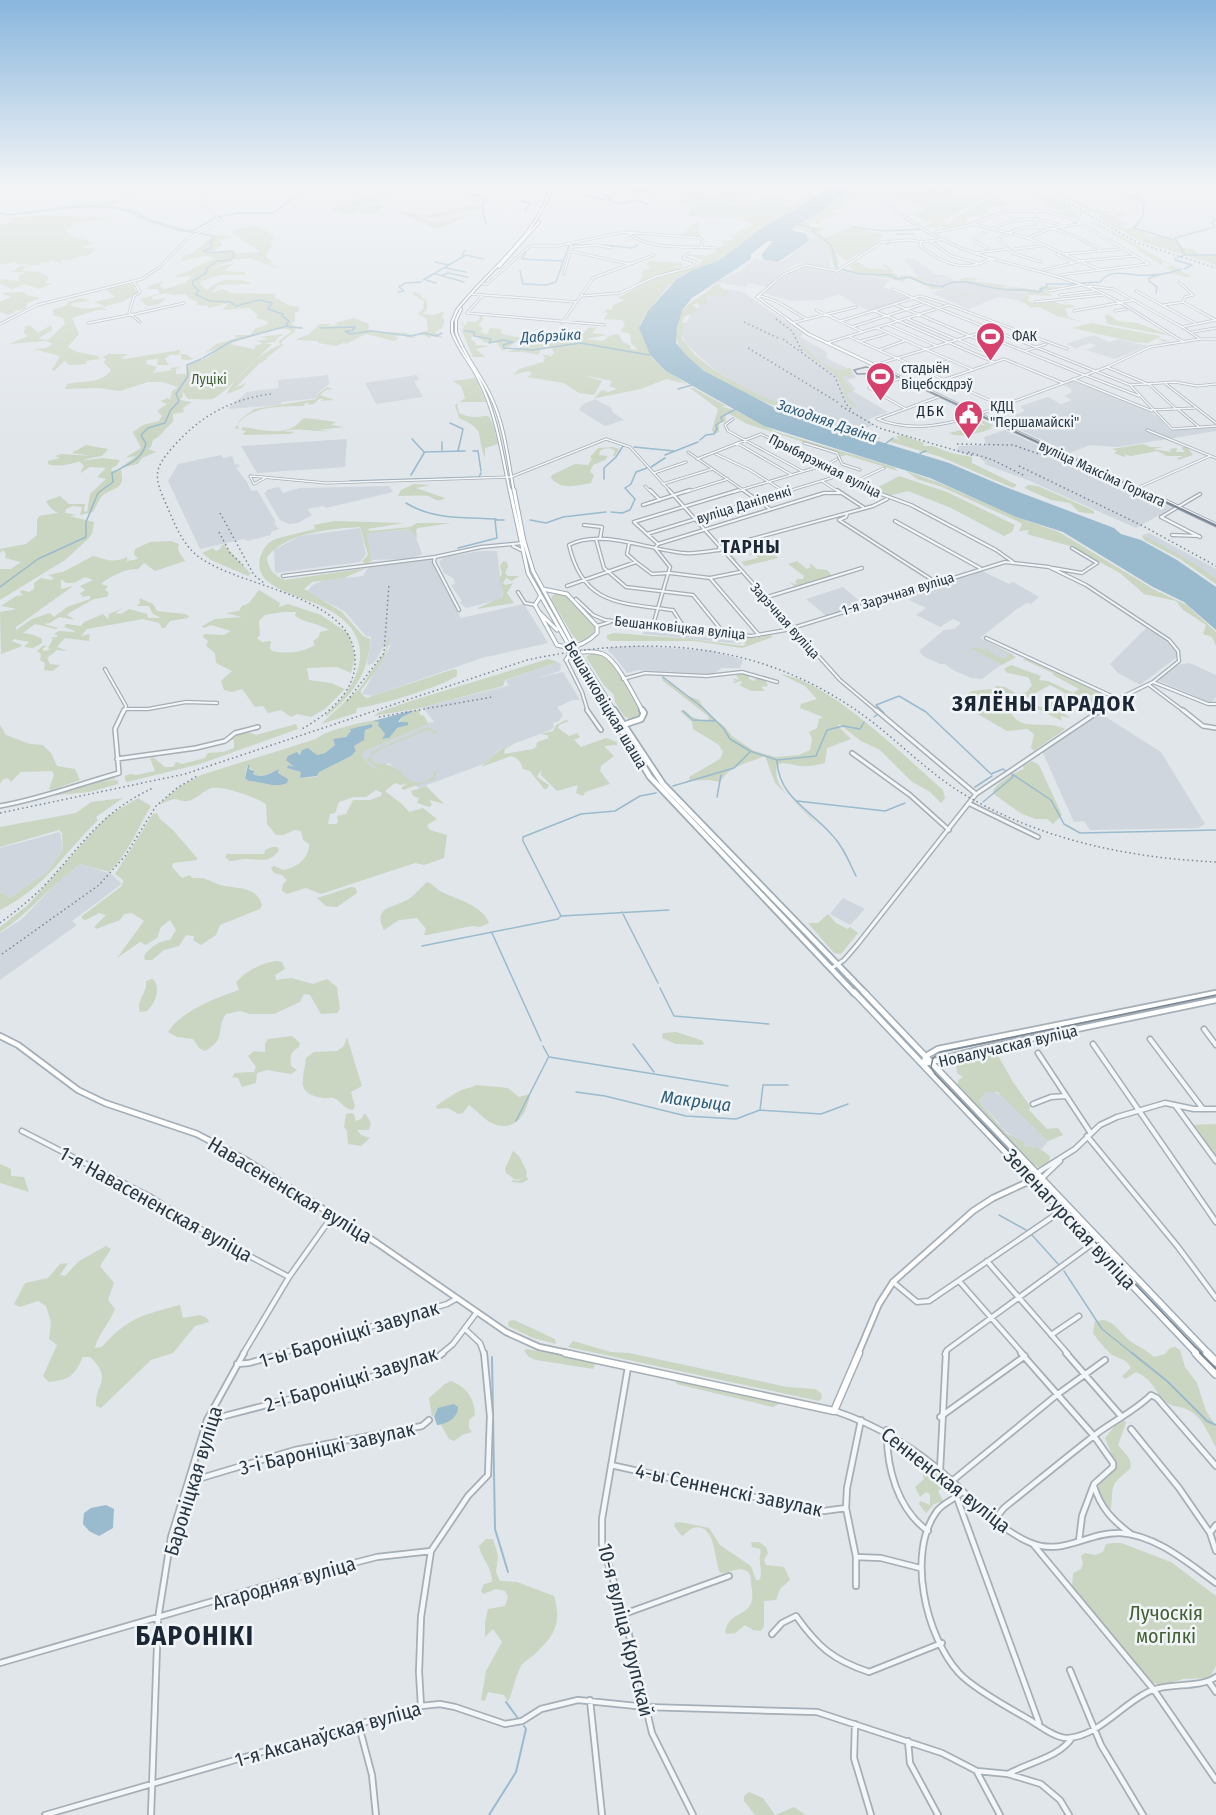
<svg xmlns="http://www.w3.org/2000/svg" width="1216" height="1815" font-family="'Fira Sans Condensed',sans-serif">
	<rect width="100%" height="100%" fill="#e1e6eb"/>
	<path fill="#cfd6dd" d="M808,237L820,238L829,250L830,268L819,267L890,280L883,287L911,298L871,311L856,305L839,294L822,300L791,301L762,293L787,275L807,264L799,263L782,272L767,287L749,283L745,287L715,282L741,271L755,258L764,261L782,262L809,241Z
		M904,258L915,259L936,275H945L956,281L982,285L991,289L1028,293L1020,301L999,297L968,309L931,293L943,289L932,286L913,273L915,272L903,259Z
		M720,288L743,292L803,334L800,337L827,352L826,358L849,369L857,377L847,380L856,389L853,391L888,412L868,419L873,425L866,428L842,425L781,406L756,394L715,370L686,344L683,338V329L691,314Z
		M1093,335L1110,342L1118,339L1148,346L1115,359L1086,350L1096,346L1090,343L1076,348L1066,344Z
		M328,375L329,384L317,394V398L282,402L280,405L227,409L247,392L278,388V380Z
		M417,375L419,380L414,381L423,397L376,404L365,383Z
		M1073,381L1148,411L1158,417L1170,430L1216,427V431L1118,447L1090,445L1070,453L995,418L1003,415L1008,417L1025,411L1020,406L1048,397L1061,404L1072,400L1064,396L1073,392L1070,390L1072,389L1063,385Z
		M595,399L612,408V412L624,420L605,426L579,410L582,405Z
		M1005,430L1172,508L1136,528L1030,481L984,464L986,462L980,459L982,458L956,451L959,446L986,445L984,437Z
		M347,439L345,467L257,473L241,446Z
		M221,455L223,458L232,456L235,465L238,464L240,467L236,468L247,482L251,491L257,490L276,522L274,523L279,529L271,532V535L247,541L244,539L200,549L168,481L178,464Z
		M389,486L393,492L326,508L323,506L307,509L312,515L298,523L289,524L280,520L264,493L267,492L266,490L279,487L283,493L300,488Z
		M360,528L366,554L360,562L275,573L274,550L300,536Z
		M413,529L422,554L410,559L372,560L367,535L369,533Z
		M1149,533L1216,569V578L1142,535Z
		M481,551H497L500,575H499L503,588L501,599L466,608L460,603L462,601L451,585L455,584L454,579L444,573L439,562L444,557Z
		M431,559L461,618L524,604L548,643L482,658L372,696L362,694L391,645L383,648L374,663L367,665L371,637L366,636L344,611L307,592L312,585L325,580L363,576L369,566Z
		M980,570L1009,584L1013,582L1039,597L1031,604L1027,603L1017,609L980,638L1014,655L982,679L971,678L953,670L945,664H940L923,656L919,651L944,630L954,629L961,623L953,619L940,627L916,615L926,608L909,600L914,596L908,593Z
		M843,587L863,604L826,616L806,599Z
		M645,628L741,637L740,644L643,634Z
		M1146,628L1172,645L1178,656L1140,685L1118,673L1110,664Z
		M639,646L712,651L743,660L740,668H722L713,674L638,670L627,673L613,655L608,651L609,647Z
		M558,662L561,665L560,671L536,678L563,672L580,700H573L557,707L563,715L559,721L553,723L554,727L550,730L500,749L486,763L419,788L389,763L373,771L362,756L364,751L434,722L423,707L515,684L508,685L506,680Z
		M1190,663L1216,675V697L1211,703L1157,680L1176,665Z
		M1101,714L1161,752L1205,824L1198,828L1090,830L1084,821L1074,822L1042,751Z
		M60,832L63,850L47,872L10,898L0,892V848Z
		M80,864L111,874L122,884L72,921L77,925L0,980V933L22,919L59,880Z
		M843,898L865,909L850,925L830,914Z
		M989,1090L1002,1095L1048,1141L1042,1149L1024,1146V1142L1015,1139L999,1125L1000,1124L980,1103L981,1096Z"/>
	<path fill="#cad5c2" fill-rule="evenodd" d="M390,185H465L475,189L478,186L472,185H483L495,189L459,191L433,187C415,200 415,185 394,190L398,192H390L387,195H383Z
		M849,185H927C936,190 947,190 957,194L958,193L954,191L966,188L962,186L967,185L966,193C976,198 985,194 995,193L934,226L946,222L945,224L951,226L950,223L953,222L955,218L987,200H992L994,196L1008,205L986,207L985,209L990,212L989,214L964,218L967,223C957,229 948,227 936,227L938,229L924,227L932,223L911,214L922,212L924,209L919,207L925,204L900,201L888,196L851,200L860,203L839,199L851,190Z
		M1043,185H1051L1055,190L1086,204L1085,206L1092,209L1131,214L1125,215V219L1113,212L1105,214L1119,218L1114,220L1132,224L1122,225V228H1132L1149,235L1145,237L1159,236L1174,240L1182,248L1193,249L1198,254L1216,256V265L1140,241L1099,218L1100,214L1092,212Z
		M750,190L748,194L743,195L751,198H736L735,200L739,202L721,204H762L760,200L763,191H772L775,198L778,192L785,193L782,200L784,206H791L806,194L817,196L795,211L767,224L720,260L683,275L668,287L648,311L640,324L650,355L654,360L686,384L666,379L641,389L596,398H594L602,390L608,392L617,389L609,386L612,381L583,375L602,381L594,395L579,393L564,383L527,377L532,374L529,371L513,375L519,369L543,362L545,358L542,354L551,356L554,353L551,347L542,348L538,355L524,352H506L528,345L522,342L526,336L531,337L528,340L539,342L553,340L537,337L538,334L517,333H527L520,332L524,330L539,334L575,333L570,336L573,339L578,338L574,337L584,333L588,328L597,327L592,333L607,335L586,339L603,341L611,335L619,334L622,341L631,346L630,349L638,350L631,343L630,334L620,331L625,325L622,320L604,319L608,313L604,312L606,309L612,310L613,305L625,300L618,298L639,286L642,282L638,283L643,275L641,273L645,269L651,268L646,265L649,261L685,263L681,265L684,267L671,266L681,268L678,270L694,267L704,260L685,254L707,256L717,251L716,249L725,245L721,241L680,236C686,229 692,221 701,222L697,229L702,239L730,241L734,239L729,237L753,225C739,213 708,219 690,216L688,214L692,210L684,211L697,206L678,202L683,198L677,195L683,193L692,196L680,191H700L714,197L718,195L715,191Z
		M127,194L136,196L126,197L113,204H118L101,206L133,209L146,215L147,218L191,231C179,234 150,223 139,218V215C99,201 66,210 25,214L89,202L114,201Z
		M1037,194C1049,194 1065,202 1074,210L1050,205L1074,211L1081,218L1050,211L1070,212L1045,206L1047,205L1044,199L1035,198L1039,197Z
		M362,197H379L376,198L381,200L378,201L361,205H382L379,213H359L361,208L368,206L344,207L358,208L356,213L338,214L339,207L335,212H332V208Z
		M838,200L845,202H842L843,204L840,207L859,208L832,210L831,212L841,214L835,216L825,214L831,218H819L823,219L820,221L821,224H815L816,220L809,223L811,227L829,228H825L819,233L825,238L850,227L890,230L858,228L883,235L875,248L857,254L847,261L836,253L835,249L839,263L834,269C829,243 817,233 792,228L821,213Z
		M475,205H479L481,210L459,211L438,218L420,217C446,229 449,215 471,215L437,229L396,211L427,215Z
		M42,215L113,218L76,223L65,230L72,236L95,243L81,248H93L96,250L89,255L73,258L74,260H62L61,263L50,260L49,263L40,262L42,265L28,266L27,263L20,265L15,262L0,265V225L11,222V218Z
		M1092,223L1102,225L1192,277H1184L1173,273L1172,270L1165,267L1171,266L1162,261V265L1143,254L1136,247Z
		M254,226L269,232L274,238L270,242L273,243L266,257L273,262L269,264L280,268C268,268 262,261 253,259C246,256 240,262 233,258L232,261L211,268L235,263L223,271L245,272V275H221L201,281L200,284L207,290C221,278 231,278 250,282V284L218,285L211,293L223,289L231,293L277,294L274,297L290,306L299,307V311L295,313V321L291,324L298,327L293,330L296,331L282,341L281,345L285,344L266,358L267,359L259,364L235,388L246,383L242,388L227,394C231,381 266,348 280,345L279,341L292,331C289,330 286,328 282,329C272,329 242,340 229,344L254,349L256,345L263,344L257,341L268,339L260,337L284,334L276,339L277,341L264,344H272C261,354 223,396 212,399C204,400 195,399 188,399L182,391L183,396L180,400L192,402L183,408L184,412L173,414V422C165,428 162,436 153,440L151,447L148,449L156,452L142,458L138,464L120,468L136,456L126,458L128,456L141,448L133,432L143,425L159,421L162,416L157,411L167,404L160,401L168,398L170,400L172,391L178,387L162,382H148L120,391L98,388L65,389L67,384C79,381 103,384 111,370L103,362L106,359L102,357L109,354H129L121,358L125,359L179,350L181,352L178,354H185L194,359L183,361L187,360L181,359V355H170L165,359L169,365H157L158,359L147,360L146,364L157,367L153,373L172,370L170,368L180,367L176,369V374H186L187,364L207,358L221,347L205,353L216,344L237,338L234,336L236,335H250L256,328L269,324L267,321L256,318L258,315L249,308L222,310L229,303L209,308L208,306L196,305L198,302L188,298L186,294L173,295L166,293L151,297L153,300L166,298C160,304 156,306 147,306L139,299L160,294L158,289H145L151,285L165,281L159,286L164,289L185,283L192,276L174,277L215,258L205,256L181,261L184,255L193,253L211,237L201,234L231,236L219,241L223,245L215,250L217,252C234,250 240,255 258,252L259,251L232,233L236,229Z
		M856,262L862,264L866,268L889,270L883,266L885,264L893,271L892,273L897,274L898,278L901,275L920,277L929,285L972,295L969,296L942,289H929L931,288L910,278L903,280L906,283C884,275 863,277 839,270L854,271L849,266Z
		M22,266L28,267L23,269L25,271L41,272L49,278L45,283H53L39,289L25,284L12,289L0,284V279L19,281L18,277L24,272H9Z
		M966,277L979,279L972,281L1006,285L1007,286L1002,288L1014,287L1038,290L1040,286L1063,287L1044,291L1053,296L1027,295L1030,298L1027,300L1033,303L1054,302L1069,306L1063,302L1076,307L1065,308L1068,317L1083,322C1075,320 1069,319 1061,317C1051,315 1041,304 1031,308L1025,303L1020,302L1028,292L992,289L959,280Z
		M719,283L722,290L731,292L725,294L727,296L717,295L708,297L707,302L712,304L704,303L700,306L697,303L693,305L697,308L696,312L684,317L682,323H687L684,327L682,339L694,354L714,370L755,393L799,412L878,436L881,439C873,440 862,435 854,433C820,423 671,377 676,332C681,297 699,303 715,284Z
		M130,284L135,285L134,288L139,293L122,302L102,307L107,310H98L72,318L79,334L68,347C76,353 88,354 98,356L100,359L85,361L87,364L69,365L65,361L54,371L52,370L60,356L33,349L46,348L53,344L46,341L9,344L28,336L23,332L26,328L24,327L30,325L38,333L51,325L52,330L38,339L48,340L65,324L63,318L52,315L54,313L52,310L68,305L67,302L82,298L90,301L73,303L70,305C80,310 93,309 104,306L94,302L115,297L106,290Z
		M24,292L27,295L40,298L28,303L25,309L15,311L14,313L8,315L0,312V302L11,297L1,293Z
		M414,292L422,295H419L427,301V310L422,314L434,315L444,311L442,318L445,320L442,328L435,332L443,338L432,336L430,338L418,333L428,330L426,318L418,314L423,309L424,301L411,293Z
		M1108,314L1118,321L1137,323L1172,336L1107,324L1105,316Z
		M479,316H483V319L479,325L483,329L480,331L487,335L490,328L501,329L502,334L522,338L503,351L496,342L485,343L478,337L472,336L471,339L476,343L475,345L490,346L476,349L485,357H473L462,331L464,327L460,323L464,322L462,325H465L468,321L475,322L480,319Z
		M354,318L369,324L368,329L375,332L407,333L417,338L405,337V335L393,336L399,338L394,341L366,334L344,345L346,342L336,346L318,343V341L295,340L309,334L320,324H331L327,326L338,325L335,323Z
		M1091,323L1160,336L1158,338L1169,341L1164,342L1157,338L1148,343L1134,342L1072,328Z
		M800,342C810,351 822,367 839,370C847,371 843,368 851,368L853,373L851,374L855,377L841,376L852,390L846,395L858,408C842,404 845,385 834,374C822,362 806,359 800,342Z
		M476,378L486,402H459L457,404L459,413C489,427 487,396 498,444L485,448V457C475,434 488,431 459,418L455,405L465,398L461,386L453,381Z
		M327,387L333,389L326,390L320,395L334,400L320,401L324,399H319L314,404L307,405L310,403H305L304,406C278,407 252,405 237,425L239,429L235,428L240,420L254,409L316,399L318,394Z
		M690,388H694L726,406H720L734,410L777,432L894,467L898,471L846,455L839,457L835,452L747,424L728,413L725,414L726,422L719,423V432L714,434L712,430L718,409Z
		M306,418L336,422L331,425L344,427L316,430L332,431C310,432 300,427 283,431L295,432L289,434L244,435L243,434L246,431L241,430L243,427C259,429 279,436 295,426C300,423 300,419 306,418Z
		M977,418L995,426H990L992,428C982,433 959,439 949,433L973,427L972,424L965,423L964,420L987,426L975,419Z
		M902,435L924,443L923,446H933L951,453L972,457V463L1017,485L1013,488L941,457L888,441L893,438L899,440L896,436Z
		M1143,444L1151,447H1163L1153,449L1171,452L1170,449L1177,448L1176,452H1185L1181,447H1187L1193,455L1178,460L1177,458L1183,456H1167L1157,451L1131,456L1123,454L1126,456L1124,457L1114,453L1117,451L1112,449Z
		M86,445L108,449L102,456C85,457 65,470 48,464V461L60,458L55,456L62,454L92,456L72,453Z
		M613,447L619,449L615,456H613L615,451C612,447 604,448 600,451L599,455L608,456L605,460L593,465L590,472L594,475L591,483C577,485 562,491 551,478L552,475L575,464L588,465L592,459L590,457L598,448Z
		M103,458L120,460L117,465L111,469L112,471L121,470C127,493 108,486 100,499C98,502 95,508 93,512L80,515L82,507L73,506L66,509L65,513L77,515C65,518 51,512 46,501L60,496L69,504H85L84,511L87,512L90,494L106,479L97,477L106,468L90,467L80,473L84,466L79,461Z
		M906,471L937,482L1019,518L1059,532L1155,590L1187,605L1216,632V646L1212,637L1203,634L1206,625L1182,609L1176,601L1144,594L1120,573L1070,546L1030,535L1027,534L1029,530L1019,531L1022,524L1019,522L942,487L917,479Z
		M899,476L947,492L1015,525L1012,532L1004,536L951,508L908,491L888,496L873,490Z
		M414,484L430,485L416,488L445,498C438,503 435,499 428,496C425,495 404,496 398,496L401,490Z
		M1028,485L1038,486L1090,509L1094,511V514L1079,512L1070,503L1051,500L1024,488Z
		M57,513L94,522L92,534L87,540L65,560L0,600V569H11L21,562L5,558L6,554L3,550L0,553V549L26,544L37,535V520L39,516Z
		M334,521L404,523L367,529L370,531L410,527L417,523H451L418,528L416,530L417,538L409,529L370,533L367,535L372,561L366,564L362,561L368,555L360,527C330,529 288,532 267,557C268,568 273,576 285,580L367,568L344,578L312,582L304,589L342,612L363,636L370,639C369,673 353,694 327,716L325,715C361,685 380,638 329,610C310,599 284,595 267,581C252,568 261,542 279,538C291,535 303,532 315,529L314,525Z
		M1142,535L1178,554L1216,578V584L1180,559L1144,540Z
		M171,541L179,544L178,550L185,561L155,571L144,563L138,569C127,568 110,576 101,584L108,586L105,590L109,593L107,597L94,599L69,613L67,615L75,620L59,617L50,623L44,624L58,628L56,629L35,624L23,633L34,635L42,639V643L33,648L24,647L29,642L14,639L12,641L22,645L20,647L1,654L0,612L17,609L1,606L16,596L23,595L20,592L22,590L29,592L34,589V583L41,578L51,580L54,578L48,575L63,572L93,556C106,559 113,564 127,557V561L138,559L134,554L135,549L150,542ZM85,577L93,580L80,586L85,590L79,594L83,595L81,597L90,596V599L67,607L54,617L50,613L32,619L16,630V627L73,586L61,589V579L66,583H74Z
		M748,541L765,555L773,553L778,558L745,566L741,562L758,558L755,554L749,555L752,552L749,549L731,553L737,560L734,561L720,548Z
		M222,545H224L251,574L248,576L211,560L202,553L213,548L216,551L220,549Z
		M503,561L507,562L508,567L505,573L508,576H519L512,581L506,578L503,583L505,585L513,583L507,593L514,603L476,609L502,597L503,590L499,578L502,574L500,566Z
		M797,561L807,569L811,567L809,565L811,564L817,569L827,570L832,576L797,588L789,582L798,585L795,582L797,579H803L804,576L788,564Z
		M259,590L280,603L279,607L288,604L321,615L349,634L355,657L351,673L337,667L307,668L309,680L331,683L345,689L325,709L311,717L297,714L291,717L281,710L268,713L263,706L255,707L242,689L232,692L224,690L221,681L232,671L216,663L215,653L206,646L208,641L203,637L204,634L224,635L231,631L211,625L204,628L202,626L215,619L242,617L226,613L239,611L242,606L249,603ZM283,612H296L295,616C303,622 320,624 329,630L320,632L319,637L313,641L315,645C301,653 288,654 272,651L270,648L271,641L262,642L257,638L260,635L259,621L265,615Z
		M559,593C574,598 586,616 596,628L594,635L578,644L581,641H576L551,599L553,595Z
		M139,598L153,604L157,611L185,614L189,616L188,618L170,621L165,628H162L159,623L143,619L87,629L81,636L90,634L89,641L65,638L57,647L68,651L57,650L47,658L50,664L60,665L53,671L44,670L45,663L40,660L41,654L37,651L44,645L46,647L43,648V651L50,650L48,648L53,639L50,638L57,637V635L54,634L59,631L74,632L75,631L64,627L66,624L81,626L84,622L103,614L108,619L109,614L123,608L115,613L121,614L129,609L147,614L148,618H161L153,614L149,606H137L140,603Z
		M614,633L691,639L743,646L746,644L739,638L716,634L756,638L770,635L773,637L742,648L695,641H610L607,638V635Z
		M972,635L1016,657L1002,665L971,648L976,647L987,652L984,648H986C992,652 996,659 1006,658L1008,654Z
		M388,637L390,638C387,659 374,674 361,690V693L366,698L454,669L457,670V676C438,688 378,706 357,708L356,713L321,724L360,688L386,650Z
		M593,652C616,657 629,690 641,708L642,714L640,718L631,720L624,716L615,702L614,695L604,685L586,657Z
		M548,659L558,662L505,680L503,686L420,708L374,716L379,712L414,700Z
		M1022,659H1026L1100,693L1103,696L1102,699L1107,702L1106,705L1090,712L1084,709L1092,704L1089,699L1093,696C1078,689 1069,701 1060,711L1071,718L1061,716L1062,721L1024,702L1027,701L1045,709L1047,703L1057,702L1067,694L1050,685L1021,701L995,688L996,686L1005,687L1017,694L1027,692L1032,685L1028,677L1007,673L1004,669L1011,665L1041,676L1039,680L1048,681L1073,693L1079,689L1053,675V673Z
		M743,673L749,675V679L754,681L757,677L765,679L768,686L761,687L765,691H751L739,685L742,683L741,681L735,683L732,682L736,681L732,678L739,680L736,675Z
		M780,674C828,680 905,757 943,790L945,798L941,803L930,792L911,781L880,750L861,741L839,724L838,726L851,739L827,748L825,763C817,765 808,767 800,766C791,765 784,761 777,765C771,792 803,804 816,823L775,783L765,756C751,762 730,765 720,782L709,780L689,781V777L720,759L723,752L719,745L693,729L692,722L680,711L684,710L692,717L703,721L709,719L708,716L663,681L661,676L688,696L699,700L706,712L724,726L732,736L754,751L776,757L799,755L810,750L812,739L809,732L817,728L819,719L823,717L800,708L801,704L817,699L805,686Z
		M991,689L1007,697C1012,739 1041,717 1065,729L1034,751L1031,748L1034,734L1027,729L1007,731L969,709L965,696L971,691Z
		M420,710L419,714L424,716L428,723L434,722L364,751L362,756L371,767L379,769L367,760L373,751L428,727L438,732L435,734L429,730L422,732L381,749L370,756L374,763C379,764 384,764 388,765C408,770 409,795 434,776L433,771H437L435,779C425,784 414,785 404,790L401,788L407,783L401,785L395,783L385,791C392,797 403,803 409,812L423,808L437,819L427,825L430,830L447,835L444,858L424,865L415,863L321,894L306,888L287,894L282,891L283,884L287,880L282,875L274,873L271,868L274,866L283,870C296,868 309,859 309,844L303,840L301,831L295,830L283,835H276L267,824L266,804C255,797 225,786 212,788C203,790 197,800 187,801C182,802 178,799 173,799L158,805L179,787L201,775L316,739C326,730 362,722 377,720L385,734L382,739H387L395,729L409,724H399L402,717L410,714V711ZM370,724L373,727L365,730L364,739L354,746L356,751L351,756L318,772L317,777L301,778V772L287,768L288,765L294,767L286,759L297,752L301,755L302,750L308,748L317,755L325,753L335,745L333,739L343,738L350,734L351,729ZM250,765V769H253V774C264,779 270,773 279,769L278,773L287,779V783C276,789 261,781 249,781L245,777L247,766ZM376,790L382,793L381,796L370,800H353L346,814L337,816L338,822L336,824H328L330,814L335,813L339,802L354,797H366Z
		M566,720L569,721L559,725L558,728L569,736L577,733L580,737L574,740L581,747L606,738L617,742V745L604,746L614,756L601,766L600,771L610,784L585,792L583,796L576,793L578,785L557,791L541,775V770L537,777L549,785L547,789H544L530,771L523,769C521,762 518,758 511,756L481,767L501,749L513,744L505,749L504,754L533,749L536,747L537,742L549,738L547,735L540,734L553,731L556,725Z
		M296,724L298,729L200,764L127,782L125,780V776L130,774L136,775L155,771L150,758L153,757L165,767H173L176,762L182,764L205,758L208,753L223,752L234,748V740L230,739L245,731L256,735Z
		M0,725L6,735L30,744L43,745L51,753L57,766L75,769L80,780L52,790L49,789L54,775L52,771L21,772L11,782L8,778L3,779L0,784Z
		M1032,761L1039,765L1062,815L1053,824L1047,819H1036L1022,814L994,794L993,791C998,782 1015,772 1024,769L1023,766Z
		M115,777V779L103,781L118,780V784L89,792L48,796L81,784L87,786L99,780Z
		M426,786L444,804L430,800L432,805L429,807L417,803L419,798L413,796L411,791Z
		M123,798L96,817L98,820C63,854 46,887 0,910V892L10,898L47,872L63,850L62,833L59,830L0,847V827L76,813L91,802Z
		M138,798L151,806C137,829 129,853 109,872L80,864C51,884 30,913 0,932V927L28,905L98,826L108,816Z
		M157,813L160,819L173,830L197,858V860L173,863L172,867L182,878L190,875L192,878C206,877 208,881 220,885C236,889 256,885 262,905L260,909L220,925L216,935L201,945L193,940L194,936L186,935L179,946L164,950L152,960H145L144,956C151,946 159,941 170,940L176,930L170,920L161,927L157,938L146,945L140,942L117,958L144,921L132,913L124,914L120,920L96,929L94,927L106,915L99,913L86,920L82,919V916L122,886L123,880L115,874L153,814Z
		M272,847H277L279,850C270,864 259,859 246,859C240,859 236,861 230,861L225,857L227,854H264L265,850Z
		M427,882C433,884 436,889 442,892C458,900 482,905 489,923L480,927L472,926L427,935H424L426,929L417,918L399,920L384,930C372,908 393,907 405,901C414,897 420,888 427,882Z
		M351,887L356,888L357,893L337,907L326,906L317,898Z
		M828,914L835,922L847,929L850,927L858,933L841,954L834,953L808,923H818Z
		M277,961L282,962L285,969L275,975L276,980L291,978L313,984L327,979L337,987L340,1009L337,1013L321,1014L310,995L304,994L300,1002L274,1014H250L240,1011L226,1014C215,1031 227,1039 205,1051L199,1048L193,1039L177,1037L168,1032C181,1011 216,998 239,990L236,982C248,970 261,963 277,961Z
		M153,979C161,988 156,1003 147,1011L140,1012C135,1002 148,992 146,981Z
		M676,1032L701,1040L704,1043L703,1045L676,1044L662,1038L663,1033Z
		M292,1036L300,1043L299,1047C290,1052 290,1056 291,1066L297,1070L291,1074L267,1070L257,1073L256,1083L242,1087L238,1078L232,1077L235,1073L254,1072L256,1067L248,1056L254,1051L265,1052V1044L268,1039Z
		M347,1037L362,1086L351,1092L355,1106L353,1110C344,1110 341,1100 333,1098C329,1097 326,1099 323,1098C294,1093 304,1079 306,1058L314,1052L337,1051L344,1046Z
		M995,1050L1013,1082L1030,1106L1029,1110L1047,1129L1058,1128L1063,1135L1048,1141L998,1092H986L980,1099V1103L1007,1134L1024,1142V1146L1036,1148V1146L1050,1156L1049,1162L1041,1168C1026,1166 972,1099 958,1085V1080L963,1077L957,1073L956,1062Z
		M476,1085L508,1088L519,1097L530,1094C527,1117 512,1135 488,1121C481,1116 476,1110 469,1105L463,1113L458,1114L448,1108L437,1109L436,1106C440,1103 460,1090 462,1090C467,1088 471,1088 476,1085Z
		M351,1113L354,1114L356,1121L361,1119L365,1113L371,1123L369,1130H357L361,1135L370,1138L361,1146L348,1144L347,1131L344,1127L346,1114Z
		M1216,1124V1158L1191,1125Z
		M513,1151L519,1156L527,1172L526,1177L529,1179L522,1183L512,1182V1180L518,1181L523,1178L516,1180L506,1173L505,1169Z
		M0,1164L11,1169V1176L24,1177L29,1192L0,1183Z
		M106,1246L111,1249L100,1266L114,1283L108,1300L115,1309C110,1322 97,1336 95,1348L102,1347C128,1317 143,1315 180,1305L183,1318L200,1315L207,1318L209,1322L195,1326L173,1353L151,1360L101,1408L96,1406C94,1385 114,1379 90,1357H83C73,1377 71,1379 49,1382L43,1376L57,1345L49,1339L51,1322L46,1306L38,1301L20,1307L14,1304L25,1283L48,1278L60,1264L68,1263L60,1275L65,1276L79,1261Z
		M514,1320L555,1339L556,1344L533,1338L508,1326L509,1321Z
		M1104,1320C1117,1324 1120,1333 1130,1341C1138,1347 1147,1350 1154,1357L1165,1354L1170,1348L1175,1347L1180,1350L1185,1367L1197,1383L1206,1411L1216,1426V1447C1208,1434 1203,1417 1188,1410C1181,1406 1171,1407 1166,1402C1153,1390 1154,1380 1136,1372L1125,1379L1122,1376L1131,1368C1127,1359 1120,1359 1112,1355C1109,1353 1095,1337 1093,1333L1095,1321Z
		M573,1341L611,1352L629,1353L787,1387L815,1389L821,1393L822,1398L819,1401L568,1347Z
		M526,1349L590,1361L595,1365L593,1369L536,1360L529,1357L524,1351Z
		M683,1380L778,1402L779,1404L773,1407L676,1384L677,1381Z
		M451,1381C467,1388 474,1397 475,1415L469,1420V1428L472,1432L462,1435L454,1441L449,1439L441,1425L447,1420L439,1408L432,1417L429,1398L445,1384Z
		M1120,1419H1124L1126,1423L1118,1445C1124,1453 1133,1458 1130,1469C1108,1487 1114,1484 1111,1509L1105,1507C1089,1475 1107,1489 1116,1464L1105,1438Z
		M920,1464L936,1473L944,1487L938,1491L943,1501L934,1504L926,1513L919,1504L920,1501L930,1505V1494L926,1492L920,1497L915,1487L924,1479Z
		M680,1522L709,1528L720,1545L751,1566L756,1580H759C764,1573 757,1561 761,1552L760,1549L752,1547L751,1542H759L766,1547L768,1553L764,1560L766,1565L784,1567L790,1580L780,1589L776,1600L764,1601V1626L761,1631L753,1630L745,1625L735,1633L727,1634L725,1632C730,1606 759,1621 751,1584C751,1580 751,1574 747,1571C738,1566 728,1574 720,1573C714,1560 716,1522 693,1528C688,1530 686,1534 682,1536L674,1526L675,1523Z
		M486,1539H493L498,1556L496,1572L500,1581L517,1582L554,1596C562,1623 555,1635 535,1654C531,1658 524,1661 521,1666C515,1677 513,1691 508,1702L504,1695L488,1692L485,1701L481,1700L486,1671L502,1642L493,1629L485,1637V1622L488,1609L505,1606L508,1597L505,1591L496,1589L483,1594L481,1591L484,1584L492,1582C492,1566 482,1560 479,1546Z
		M1114,1543H1121L1171,1562L1216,1596V1666L1211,1675L1205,1678L1183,1679L1160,1686L1152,1682L1072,1587L1073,1573L1081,1569L1083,1564L1081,1556L1085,1553L1095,1555L1103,1552L1106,1544Z
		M749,1792L763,1798L775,1815L794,1807L806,1815H755L744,1801V1796Z"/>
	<path fill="#9abacd" d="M825,185H845L847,192L821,212L792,228L794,231L806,233L809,241L778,262L764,260L761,255L773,241H768L751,254V259L692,298L683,309L677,327L676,343L687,356L704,371L781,411L949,463L1003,486L1114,528L1121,534L1141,540L1177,560L1216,587V630L1184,602L1153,587L1063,532L1016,517L930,478L764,426L666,371L650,355L639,328L648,311L677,279L693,270L720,260L767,224L799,208L825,189Z
		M410,711L411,713L402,717L398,722H408V725L397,728L389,738L382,739L385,734L378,725L379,722L373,721Z
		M371,724L373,727L365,730L364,740L354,746L356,751L351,756L319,772L317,776L300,778L301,772L287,768L288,765L294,767L286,760L288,756L297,752L300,755L302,750L308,748L317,755L325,753L335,745L333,739L346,737L351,731L350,729Z
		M248,765H250L249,769L254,771L253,774C264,779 270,773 279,769L278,773L288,779L287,783C276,789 261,781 249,781L245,778Z
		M454,1404L458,1407C458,1418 447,1424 437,1425L434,1416L438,1408Z
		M106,1505L114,1509L113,1528L99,1536L89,1531L83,1524L84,1513L91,1508Z"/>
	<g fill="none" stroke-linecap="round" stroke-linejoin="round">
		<path stroke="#9abacd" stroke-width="1.5" d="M602,185L657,193
			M1121,185L1118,191L1144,202L1143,217
			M563,186L579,185
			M944,191H954
			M467,192L486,198L482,205L486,224
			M590,193L586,195L622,204L636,200L649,205
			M604,195L612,198L609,199
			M521,201L530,203L525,211
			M1081,212V215
			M0,213L6,215C51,211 99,197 142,216L140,217L180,230L213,236L215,237L209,243L212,244L211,248L203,251L210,253L233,251L234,257L231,260L217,261L207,268L206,273L193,281V285L199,291L195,294L210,301L230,302L236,306L259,300L272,303L268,309L283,314L282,316L289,321L286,324L289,327L302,328
			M218,217L239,213H273L311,185
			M1142,218L1134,228L1174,240
			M798,224L815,229L813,231L831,245L837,268
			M853,227L884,231L924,229
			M190,232L215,218
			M897,234H914
			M572,245H601
			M604,245L632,248L638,245
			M887,245L891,241
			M527,249L522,259L562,261
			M1187,255H1216
			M462,256L465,250
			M1179,257L1185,255L1175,238L1215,227L1212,222L1216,219
			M1176,258L1175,260L1192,265L1184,269
			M435,262L449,265
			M446,268L466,272
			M841,269L860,274L890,275L897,279L909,277L925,284L943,287
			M520,271L523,284L546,285L556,282L569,245
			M436,274L464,282
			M443,275L448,273L468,277
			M423,280L466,255L484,259
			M426,280L436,283
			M1080,283L1100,282C1110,269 1122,274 1137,275C1151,276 1168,274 1181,269
			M943,286C962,276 980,287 1000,289C1013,291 1026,289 1039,292L1042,291L1040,289L1047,287L1046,284H1076
			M398,292L404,291L399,287L405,283L421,282
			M1156,293L1157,287L1149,281V278L1166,273
			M321,328L355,327L352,331H345L350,334L372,331L410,336L425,333L436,336L442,333
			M465,331L474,332V336L491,339L489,343L503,340L513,342L503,345L504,348L533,350L580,343L649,355
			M203,358L232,341L287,326
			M678,389L692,385
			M450,423L463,429L458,451
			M412,439L424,452L465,451
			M700,440L706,435L714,434L717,429L716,425L722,421L721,417L736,409
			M442,442V450
			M885,444L893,438
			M634,447L674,451
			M473,451H478L481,471
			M920,453L926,451
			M665,455L698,442
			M651,467L665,458
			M411,475L424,453
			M604,479V468L616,457L623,446
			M350,481L479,477L481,473
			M406,503C433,520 465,517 496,519
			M611,512L622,513L630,510L635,499L625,488L631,484L636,472L647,468
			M530,520L546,523L563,517L606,512
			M458,548L497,538L495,520H504
			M0,587L38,559L86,537V522L98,493L113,482L112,473C126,465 141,461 146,444L141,435L148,428L165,423L170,411L179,401L176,394L188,376L187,365L201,359
			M663,677L703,708L724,729L730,739L750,751L777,760L816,756L827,730L843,726L860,729L864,722
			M683,711L693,720L714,721
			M884,713L876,705L899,696L926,712L991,774L1003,769L1006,771
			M874,717L878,714
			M777,761C779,798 811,810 832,835C843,846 849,862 856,876
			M673,786L734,768L750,752
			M975,787L992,776
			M656,793L640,796L615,811L581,814L523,837V841L561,916L669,910
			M717,797L721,775
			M797,801L885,811L905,803
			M983,802L1013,777L1012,774L1051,800L1064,824L1080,833L1216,830
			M622,912L658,983
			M492,933L541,1041
			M422,946L558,919L561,916
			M660,988L674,1016L769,1024
			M633,1044L654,1072
			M543,1046L549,1057L728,1086
			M576,1092L605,1096L686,1116L736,1119L760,1110L821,1114L848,1104
			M760,1110L763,1085H788
			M516,1121L548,1058
			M999,1215L1026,1230
			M1032,1235L1059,1265
			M1064,1271L1102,1329L1133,1354"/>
		<path stroke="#9abacd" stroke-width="2" d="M1132,1353L1167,1381L1207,1421L1216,1425
			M492,1357L495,1529L508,1572
			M506,1702L517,1717
			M489,1815L516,1772L526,1729L524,1726"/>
		<defs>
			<path id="minor-far4" d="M881,198L879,197C906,220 940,241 974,253C1012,266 1051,272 1088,287C1118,298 1155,325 1184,342
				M973,224L1028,238L1098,269
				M1035,225L1036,210
				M626,232C649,251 688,246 716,248
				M936,232L967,226L1005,211H1044L1073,219L1149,264
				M1028,238L1049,229L1079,224
				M921,242L920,246C942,263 965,274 991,258
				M932,242L951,256L981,264
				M568,243L572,247L596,245L612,248
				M987,248L974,241V238C1003,221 1030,212 1062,226
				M1014,249L1042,246
				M570,251L629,264
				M976,253L1007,249
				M1057,254L1073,263
				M1065,254L1121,249
				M1041,262L1012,253L998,239C1033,215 1067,231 1101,250
				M1044,270L1081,261L1135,256
				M564,274L570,251
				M1060,275L1148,264
				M134,282L140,292L134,296L129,313L140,322
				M1179,282L1193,295L1185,297L1183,302
				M483,284H487L530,246H557L624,232L700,238L703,241L701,246
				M1089,286L1113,289L1182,327
				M893,289L913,298
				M1049,291L1081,285
				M1136,291L1195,323
				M470,294L576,302
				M483,295L467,313L604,325
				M1060,295L1094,291
				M581,296L620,293L655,277L692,267L695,262L683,258L689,253
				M758,296C774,297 791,311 807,319
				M757,297L784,274L805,265L837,271L882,242L909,240L922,242L946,239
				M913,298L1130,385L1175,382L1197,386L1216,384
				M1035,302L1103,295
				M1183,302L1216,320
				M896,305L989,344
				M1164,305L1183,302
				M816,310L863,332
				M875,311L994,362
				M1074,311L1134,300
				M1115,311L1126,309
				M131,315L184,303
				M908,319L957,340
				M841,321L920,296L946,304
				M88,323L130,315
				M562,323L593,278L654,255
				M792,323L856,307
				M889,325L937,346
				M852,327L923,304
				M877,328L973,370
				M1192,332L1216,328
				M981,334L1084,375
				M850,337L1002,406
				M1200,339H1216
				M959,340L993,355
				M861,341L886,334
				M827,343L949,305L1067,349
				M879,350L904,341
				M1025,351L1046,344
				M875,365L989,330
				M1107,367L1150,385L1176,409
				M923,369L948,361
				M1085,375L1139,396
				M1073,379L1152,411
				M1166,384L1216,423
				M1130,385L1172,429L1216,426
				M869,388L906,409
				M869,388L902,378
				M920,388L1004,359L1063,383
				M1151,410L1195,408
				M1179,410L1199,427
				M733,419L725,425L728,431L802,471
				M877,419C911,432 943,426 977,415
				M878,419L941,396
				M1147,430L1216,458
				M737,443L792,475
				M804,443L837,453L842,464L860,470
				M688,452L746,492
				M716,454L750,470L785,492
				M697,459L761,434L873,492
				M825,466L837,459
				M654,473L686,462
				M250,476L326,483L511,477
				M250,476L254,484L265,478
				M822,481L839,492
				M854,482L884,468
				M663,484L712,469
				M645,486L651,492
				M1135,489L1210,456
				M686,492L728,479
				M734,492L818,467
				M785,492L841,475"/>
			<path id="minor-far3" d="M650,490L660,500
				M743,490L770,509
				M783,490L785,492
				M837,490L863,507
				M870,490L911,505L996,550L1013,562
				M1200,494L1161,517L1200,537
				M643,505L690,490
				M847,514L846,517L839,520L937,583
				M895,521L980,568
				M584,525L602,527L600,539
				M647,534L790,490
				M1172,535L1199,536
				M596,539L604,568L626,587L693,595L723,632
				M629,544L627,554L636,562
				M658,544L824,493H842
				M513,546L521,550
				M719,548L873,506L887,499
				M435,557L434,562L459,610
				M1053,568L1082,573L1097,563L1072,548
				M283,576L435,557L481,547L523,543
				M710,578L759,635
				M567,586L636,562L652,574L670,573L710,578L740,572
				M518,592L525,603L535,605
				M764,598L862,568
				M576,599L593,615L605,620L751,636L786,630L1005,562L1049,567L1086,585L1169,640L1178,651L1179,661L1153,682L1118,699L1099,712
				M653,625L670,567L655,548L658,544L634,522L739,490
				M597,626L610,622
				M685,629L673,610C621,603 583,606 569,545C599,528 650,550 683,553C695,554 708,551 720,550
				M986,638L1118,699
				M566,660L582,692L588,712
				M105,669L126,706L125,709H148L186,702L217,703
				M623,679L645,673L707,676L742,672L777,682
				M1153,682L1208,704H1216
				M1149,685L1185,712
				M124,712L125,709"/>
			<path id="minor-far2" d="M587,710L601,730
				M1183,710L1203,726L1216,728
				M852,753L910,795L949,830
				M117,759L196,748L225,741L235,733L258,727
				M976,794L1101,710
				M970,804L1038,837
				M0,806C41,799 79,784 119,773L115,729L124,710"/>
			<path id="minor-far1" d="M1204,1029L1216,1045
				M1150,1039L1203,1109
				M1093,1044L1216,1222
				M1038,1053L1090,1132
				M1033,1104L1051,1097L1066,1096
				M1175,1105L1216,1161
				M22,1131L149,1196L210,1235L289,1277
				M1087,1136L1178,1247L1216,1298
				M1033,1179L1040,1171L1075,1149L1100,1125L1117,1117L1165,1103L1194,1109H1216
				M1033,1179H1041L1060,1161
				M987,1261L1068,1354
				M959,1281L1023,1354
				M893,1282L917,1302L929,1301L1067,1207
				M465,1329L480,1343L484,1354
				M1051,1335L1079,1316
				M243,1354L289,1277L333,1215
				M279,1354L447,1304L456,1299
				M441,1354L453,1344L477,1312
				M945,1354L947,1350L1099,1239"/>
			<path id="minor" d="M1021,1353L1094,1436L1113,1463V1467L1094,1484L1082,1516L1079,1541
				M1066,1353L1121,1416
				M237,1364L249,1363L284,1353
				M628,1367L602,1519V1544L624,1614L652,1733L693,1815
				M940,1417L1025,1356
				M209,1420L351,1383L439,1356L443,1353
				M1131,1429L1179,1488L1210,1533
				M887,1430C886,1466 897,1509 928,1531
				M611,1465L808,1509L824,1511L846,1508
				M940,1471L946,1353
				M952,1481L1058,1394L1105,1360
				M188,1482L295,1450L422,1426L429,1420
				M1094,1486C1100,1507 1113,1521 1131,1534
				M962,1492C954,1500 944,1502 937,1511C906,1553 926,1637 959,1673C971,1686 1007,1707 1023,1716C1035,1722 1055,1739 1068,1738C1099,1736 1123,1703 1150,1691C1170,1682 1199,1689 1216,1677
				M957,1498L1039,1723
				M994,1520L1004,1508C1034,1484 1064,1459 1095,1435C1113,1421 1135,1411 1151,1395L1157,1398L1216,1466
				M1216,1525L1210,1533L1216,1551
				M1033,1544L1154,1690L1216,1780
				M856,1557L846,1508L847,1488L861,1420
				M856,1586V1557L881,1558L920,1568
				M624,1614L729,1576
				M772,1634L782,1623L796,1616C818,1647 833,1660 869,1672L942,1643
				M0,1663L272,1584L377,1557L431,1551
				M1070,1670L1101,1745L1143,1815
				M1209,1682L1216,1692
				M590,1700L602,1815
				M421,1706L419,1672L421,1617L431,1551L468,1496L488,1475L490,1416L484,1353
				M855,1724L854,1758L871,1815
				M359,1726L372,1775L376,1815
				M908,1741L910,1763L938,1815
				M977,1772L1000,1815
				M1008,1774C1029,1762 1058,1758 1072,1738
				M45,1815L421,1706L440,1704L455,1707L505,1724L522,1721L541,1709L578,1700L646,1707L817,1712L942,1753L977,1771L1008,1774L1041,1784L1060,1800L1069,1815
				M151,1815L158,1619L171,1537L207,1420L244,1353"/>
			<path id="tertiary-far3" d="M0,324L37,305L142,279L161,266L187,239L222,221L200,203L205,185
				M1182,327L1216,320
				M1182,327L1200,339
				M977,415L1107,367L1150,347L1200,339
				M511,477L606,439L630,447L671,492"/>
			<path id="tertiary-far2" d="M669,490L840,680L878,712"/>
			<path id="tertiary-far1" d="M832,968L844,960L857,945L976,794L876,710"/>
			<path id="tertiary" d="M835,1411C880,1426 917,1449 952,1481C976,1503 1000,1530 1031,1543C1063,1556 1088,1532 1120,1533C1156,1535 1188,1563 1216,1583"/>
			<path id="secondary-far5" d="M757,297L789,320"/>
			<path id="secondary-far4" d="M787,319L808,334L1145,492"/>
			<path id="secondary-far3" d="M1142,490L1216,525"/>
			<path id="secondary-far2" d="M1213,994L1216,993"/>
			<path id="secondary-far1" d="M1216,993L938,1049L926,1056L923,1064L990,1047L1216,1000
				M0,1036L18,1045L78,1090L105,1103L197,1134L244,1159L377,1243L506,1332L539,1347L572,1354
				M858,1354L879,1304L893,1282L973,1211L993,1198L1032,1180"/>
			<path id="secondary" d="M565,1353L834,1411L859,1353"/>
			<path id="primary-far4" d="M452,332C458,350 471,363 479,380C497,415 502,455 510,492
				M456,332C464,356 481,375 491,397C505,426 508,461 514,492"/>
			<path id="primary-far3" d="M510,490L528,573L567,642
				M514,490L524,541L533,571L571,641
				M540,597L535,605L557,645C573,650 586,644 597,633V626L567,594L543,589
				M540,613L557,630
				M581,657L615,712
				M577,658L610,712
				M566,660L570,654C581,652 592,650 603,654C617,660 635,698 643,712"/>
			<path id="primary-far2" d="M609,710L650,777L855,994
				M614,710L663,784L866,994
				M623,725L641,719L644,713L642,710"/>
			<path id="primary-far1" d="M854,992L1197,1354
				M864,992L1209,1354"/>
			<path id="primary" d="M1196,1353L1216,1374
				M1207,1353L1216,1362"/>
			<path id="trunk" d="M499,267L539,222
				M452,332V322L457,310C489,269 537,237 552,185
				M456,332V320L461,309"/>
		</defs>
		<use href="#minor-far4" stroke="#a6aeb6" stroke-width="3"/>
		<use href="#minor-far3" stroke="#a6aeb6" stroke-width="4.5"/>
		<use href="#minor-far2" stroke="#a6aeb6" stroke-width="6"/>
		<use href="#minor-far1" stroke="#a6aeb6" stroke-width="7"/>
		<use href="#minor" stroke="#a6aeb6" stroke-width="8"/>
		<use href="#tertiary-far3" stroke="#a6aeb6" stroke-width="3"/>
		<use href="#tertiary-far2" stroke="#a6aeb6" stroke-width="4.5"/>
		<use href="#tertiary-far1" stroke="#a6aeb6" stroke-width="6"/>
		<use href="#tertiary" stroke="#a6aeb6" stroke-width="8"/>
		<use href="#secondary-far5" stroke="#a6aeb6" stroke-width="3"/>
		<use href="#secondary-far4" stroke="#a6aeb6" stroke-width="4"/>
		<use href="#secondary-far3" stroke="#a6aeb6" stroke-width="5"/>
		<use href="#secondary-far2" stroke="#a6aeb6" stroke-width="7"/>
		<use href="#secondary-far1" stroke="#a6aeb6" stroke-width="8"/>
		<use href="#secondary" stroke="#a6aeb6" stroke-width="9"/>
		<use href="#primary-far4" stroke="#a0adb7" stroke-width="4"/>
		<use href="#primary-far3" stroke="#a0adb7" stroke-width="5"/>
		<use href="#primary-far2" stroke="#a0adb7" stroke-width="8"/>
		<use href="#primary-far1" stroke="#a0adb7" stroke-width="8"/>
		<use href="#primary" stroke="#a0adb7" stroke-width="10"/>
		<use href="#trunk" stroke="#8896a2" stroke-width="4"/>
		<use href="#minor-far4" stroke="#f4f7f9" stroke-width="1.5"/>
		<use href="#minor-far3" stroke="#f4f7f9" stroke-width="2"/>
		<use href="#minor-far2" stroke="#f4f7f9" stroke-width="3"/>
		<use href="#minor-far1" stroke="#f4f7f9" stroke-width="4"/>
		<use href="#minor" stroke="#f4f7f9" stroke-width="4.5"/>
		<use href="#tertiary-far3" stroke="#f4f7f9" stroke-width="1.5"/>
		<use href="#tertiary-far2" stroke="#f4f7f9" stroke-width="2"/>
		<use href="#tertiary-far1" stroke="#f4f7f9" stroke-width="3"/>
		<use href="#tertiary" stroke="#f4f7f9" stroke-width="4.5"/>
		<use href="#secondary-far5" stroke="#fff" stroke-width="1.5"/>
		<use href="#secondary-far4" stroke="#fff" stroke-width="2"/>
		<use href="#secondary-far3" stroke="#fff" stroke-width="3"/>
		<use href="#secondary-far2" stroke="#fff" stroke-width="4"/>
		<use href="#secondary-far1" stroke="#fff" stroke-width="4.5"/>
		<use href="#secondary" stroke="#fff" stroke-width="6"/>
		<use href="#primary-far4" stroke="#fff" stroke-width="2"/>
		<use href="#primary-far3" stroke="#fff" stroke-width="3"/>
		<use href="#primary-far2" stroke="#fff" stroke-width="4.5"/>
		<use href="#primary-far1" stroke="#fff" stroke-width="5"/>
		<use href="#primary" stroke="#fff" stroke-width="7"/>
		<use href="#trunk" stroke="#fff" stroke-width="2"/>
		<path stroke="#7a8895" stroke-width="1.5" d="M1216,525L888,372L866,367L854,370L857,374L890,373L1216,526
			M1202,1354L935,1074L931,1067L933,1058L941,1052L1216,995"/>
		<path stroke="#7a8895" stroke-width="2" d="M1200,1353L1216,1369"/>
		<path stroke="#7a8895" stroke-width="1.5" stroke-dasharray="1.5 3" stroke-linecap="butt" d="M1037,185L1138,243L1216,268
			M776,319L792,331L802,351
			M744,322L778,338
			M783,339L835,377L846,404L852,410
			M748,348L839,403
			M271,394C231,399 200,416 173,447C153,469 154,477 166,504C174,522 182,545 199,557C242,589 358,595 355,663C354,695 325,716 300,730
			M841,406L879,428L975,456
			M957,444L1013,445L1047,457
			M968,452L993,460L1025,476
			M1019,466L1143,526L1216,566
			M220,513L254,575L265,584
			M219,532L230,553L243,565
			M347,701L384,653L389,584
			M379,717L492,697
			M0,813L185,774L527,660C643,635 752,640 853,708C895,736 928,775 972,799C1047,841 1131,858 1216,862
			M0,923C15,912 30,900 43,887C82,846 99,813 153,788
			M2,954L99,885L125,856L156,806L177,788L197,776"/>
		<defs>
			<path id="primary-bridge" d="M571,641L581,657
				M567,642L577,658"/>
		</defs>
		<use href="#primary-bridge" stroke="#a0adb7" stroke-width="5" stroke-linecap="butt"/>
		<use href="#primary-bridge" stroke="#fff" stroke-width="3"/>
	</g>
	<linearGradient id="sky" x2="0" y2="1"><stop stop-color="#89b6dd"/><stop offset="0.42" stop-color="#f2f4f6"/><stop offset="1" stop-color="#f2f4f6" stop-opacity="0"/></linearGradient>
	<rect width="1216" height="439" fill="url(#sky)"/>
	<defs>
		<symbol id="stadium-pin" viewBox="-11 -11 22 30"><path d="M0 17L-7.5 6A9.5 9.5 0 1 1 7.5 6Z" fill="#d6406d" stroke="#f1f5f8"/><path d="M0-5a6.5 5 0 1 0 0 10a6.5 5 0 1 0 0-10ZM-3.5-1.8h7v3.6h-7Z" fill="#fff"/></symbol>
		<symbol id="civic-pin" viewBox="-11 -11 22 30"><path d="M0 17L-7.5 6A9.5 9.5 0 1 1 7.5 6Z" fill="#d6406d" stroke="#f1f5f8"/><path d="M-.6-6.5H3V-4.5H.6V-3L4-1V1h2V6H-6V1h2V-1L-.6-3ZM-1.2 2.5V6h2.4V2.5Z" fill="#fff"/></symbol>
	</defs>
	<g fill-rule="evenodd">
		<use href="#stadium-pin" x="974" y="320" width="33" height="45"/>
		<use href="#stadium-pin" x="864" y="360" width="33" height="45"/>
		<use href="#civic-pin" x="952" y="398" width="33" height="45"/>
	</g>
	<g text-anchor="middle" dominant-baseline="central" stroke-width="5" stroke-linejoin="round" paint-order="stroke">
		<g font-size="14" fill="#283744" stroke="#f1f5f8" text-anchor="start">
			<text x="1012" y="336">ФАК</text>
			<text x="901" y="368">стадыён<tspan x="901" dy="16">Віцебскдрэў</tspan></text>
			<text x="990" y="406">КДЦ<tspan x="990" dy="16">"Першамайскі"</tspan></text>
		</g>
		<g font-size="14" fill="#446035" stroke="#f1f5f8">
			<text x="209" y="379">Луцікі</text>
		</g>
		<g font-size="14" fill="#283744" stroke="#f1f5f8">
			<text transform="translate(825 466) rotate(27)">Прыбярэжная вуліца</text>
			<text transform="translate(1102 474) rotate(25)">вуліца Максіма Горкага</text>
			<text transform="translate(744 505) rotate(-17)">вуліца Даніленкі</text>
			<text transform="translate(898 594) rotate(-17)">1-я Зарэчная вуліца</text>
			<text transform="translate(785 621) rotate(48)">Зарэчная вуліца</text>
			<text transform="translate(680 628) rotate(6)">Бешанковіцкая вуліца</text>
		</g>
		<g font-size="15" font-style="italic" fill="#305c7a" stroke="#f1f5f8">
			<text transform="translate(551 336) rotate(-3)">Дабрэйка</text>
			<text transform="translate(827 421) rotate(19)">Заходняя Дзвіна</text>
		</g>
		<g font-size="15" letter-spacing="1.5" fill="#1b2735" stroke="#f1f5f8">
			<text x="931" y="411">ДБК</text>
		</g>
		<g font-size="16" fill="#283744" stroke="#f1f5f8">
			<text transform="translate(606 705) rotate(59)">Бешанковіцкая шаша</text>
			<text transform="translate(1008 1046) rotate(-13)">Новалучаская вуліца</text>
		</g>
		<g font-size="18" font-weight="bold" letter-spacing="1.5" fill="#1b2735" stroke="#f1f5f8">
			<text x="751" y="547">ТАРНЫ</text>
		</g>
		<g font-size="18" font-style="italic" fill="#305c7a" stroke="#f1f5f8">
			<text transform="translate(696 1101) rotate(7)">Макрыца</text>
		</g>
		<g font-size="20" fill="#283744" stroke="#f1f5f8">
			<text transform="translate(290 1190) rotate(31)">Навасененская вуліца</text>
			<text transform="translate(156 1204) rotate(29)">1-я Навасененская вуліца</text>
			<text transform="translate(1070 1219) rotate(47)">Зеленагурская вуліца</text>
			<text transform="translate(349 1334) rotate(-17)">1-ы Бароніцкі завулак</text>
			<text transform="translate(351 1379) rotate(-17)">2-і Бароніцкі завулак</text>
			<text transform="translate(327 1448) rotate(-13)">3-і Бароніцкі завулак</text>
			<text transform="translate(946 1480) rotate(38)">Сенненская вуліца</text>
			<text transform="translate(193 1481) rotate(-73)">Бароніцкая вуліца</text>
			<text transform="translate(729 1490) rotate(12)">4-ы Сенненскі завулак</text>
			<text transform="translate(284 1583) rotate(-16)">Агародняя вуліца</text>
			<text transform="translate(626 1630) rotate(76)">10-я вуліца Крупскай</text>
			<text transform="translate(328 1734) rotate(-16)">1-я Аксанаўская вуліца</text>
		</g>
		<g font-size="20" fill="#446035" stroke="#f1f5f8">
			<text x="1166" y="1613">Лучоскія<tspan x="1166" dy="23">могілкі</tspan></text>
		</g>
		<g font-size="22" font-weight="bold" letter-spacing="1.5" fill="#1b2735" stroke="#f1f5f8">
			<text x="1044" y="703">ЗЯЛЁНЫ ГАРАДОК</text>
		</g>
		<g font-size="27" font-weight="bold" letter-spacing="1.5" fill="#1b2735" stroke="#f1f5f8">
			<text x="195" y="1636">БАРОНІКІ</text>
		</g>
	</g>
</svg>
